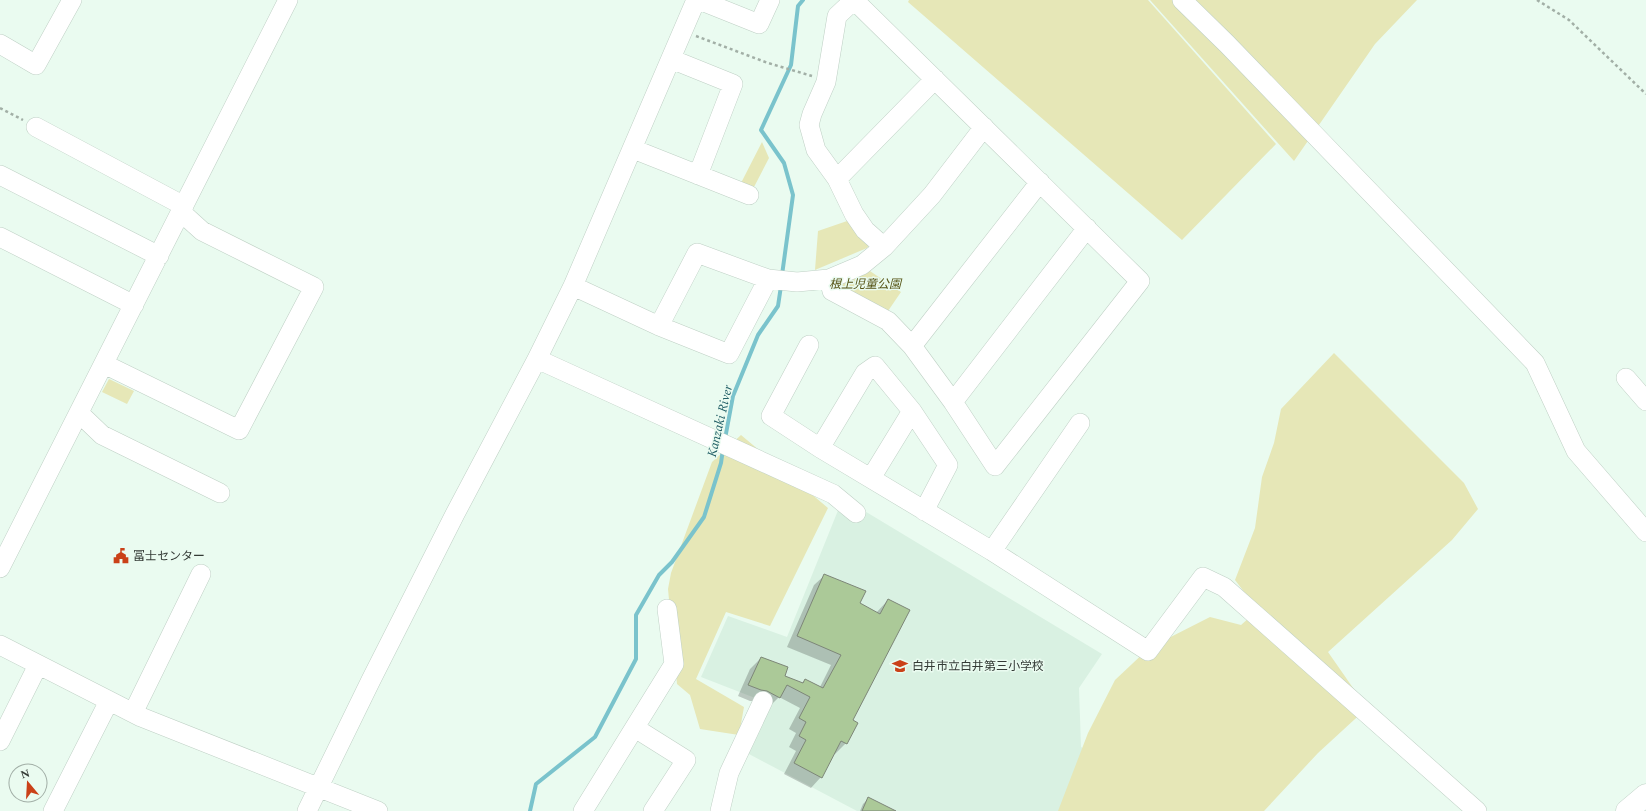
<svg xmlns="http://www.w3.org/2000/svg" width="1646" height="811" font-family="Spectral,'Noto Sans JP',serif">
	<rect width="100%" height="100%" fill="#eafbf0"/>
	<path fill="#d9f1e2" d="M843,498L1102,654L1079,688L1081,747L1093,754L1060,811H857L747,753L768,703L701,677L728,616L787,637Z"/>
	<path fill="#e6e7b7" d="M909,0H1148L1276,144L1182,240L908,2Z
		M1150,0H1417L1375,44L1294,161Z
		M762,142L769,158L754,187L741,183Z
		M850,220L871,242L867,248L815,270L818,231Z
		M867,269L901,292L888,311L842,289L839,284Z
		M1334,353L1464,483L1478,509L1452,540L1328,652L1367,708L1318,753L1264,811H1058L1088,733L1115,680L1149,648L1210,617L1241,625L1258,610L1235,580L1255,528L1262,477L1274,443L1281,409Z
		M109,379L134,391L127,404L102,392Z
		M741,435L828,508L770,626L726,612L696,679L744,707L739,735L700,729L690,695L677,684L668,589L671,573L712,462Z"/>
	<path fill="#0003" d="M825,575L859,604L876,613L888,600L852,720L846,743L835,754L834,753L821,777L811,788L784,774L796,751L789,747L796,733L789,729L800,708L779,697L768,708L756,701H750L738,696L750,669L761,658L784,676L802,683L805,680L820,687L831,665L787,647L814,585Z
		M869,798L887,811H860L863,804Z"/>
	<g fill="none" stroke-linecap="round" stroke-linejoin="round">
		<path stroke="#7ac3cc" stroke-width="4" d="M782,275L793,195L784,163L761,130L791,65L798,6L803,0
			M725,439L733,396L758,335L778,306L781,286
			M530,811L536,784L595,737L636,659V615L659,575L672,562L704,517L721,463L723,449"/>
	</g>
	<path fill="#abc998" stroke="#7d8678" d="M824,574L866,591L860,603L880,614L888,599L910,610L853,720L858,723L847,744L841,741L822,778L794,763L806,740L799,736L806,722L799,718L810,697L787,685L780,698L767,691L761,690L748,685L761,657L788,667L785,676L803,683L805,679L823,688L841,655L797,636Z
		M868,797L896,811H862Z"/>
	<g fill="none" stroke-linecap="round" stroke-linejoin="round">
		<defs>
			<path id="minor" d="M699,0L759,24L770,0
				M1182,0L1227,44L1535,363L1576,451L1646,532
				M0,44L36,65L72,0
				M671,59L733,84L698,175
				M36,127L184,206
				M633,149L749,195
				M0,175L159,256
				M837,179L935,79
				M0,237L134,305
				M829,279L832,291L888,321L912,346L953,402L995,466L1140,281L854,0L837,16L826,82L812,114L809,125L816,150L837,179L854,214L865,230L884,247
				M573,286L659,326L729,354L768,279L797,282L829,279L862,265L884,247L932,195L984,127
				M659,326L697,253L768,279
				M809,345L771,416L820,448L992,551L1148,651L1203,577L1224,587L1477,811
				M912,346L1040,182
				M537,359L833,494L856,513
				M104,364L239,430L314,287L202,231L181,212
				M1626,378L1646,401
				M953,402L1087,228
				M79,413L102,435L220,493
				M820,448L865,373L875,366L912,411L948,465L924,511
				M871,478L912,411
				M992,551L1080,423
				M0,568L288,0
				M0,645L141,717L378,811
				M133,713L201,574
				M635,728L686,760L653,811
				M0,741L38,665
				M53,811L109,701
				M307,811L371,680L455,514L537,359L573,286L696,0
				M583,811L674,664L667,609
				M720,811L729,773L763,701"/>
			<path id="major" d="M1627,811L1646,795"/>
		</defs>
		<use href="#minor" stroke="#bfd0c5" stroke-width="20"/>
		<use href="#major" stroke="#bfd0c5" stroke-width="23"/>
		<path stroke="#a2afa6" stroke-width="2.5" stroke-dasharray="3 3" stroke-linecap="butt" d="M1537,0L1569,20L1646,94
			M696,36L768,63L812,76
			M0,108L23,120"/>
		<use href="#minor" stroke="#fff" stroke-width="19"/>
		<use href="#major" stroke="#fff" stroke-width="22"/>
	</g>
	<defs>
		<symbol id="civic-bare" viewBox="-9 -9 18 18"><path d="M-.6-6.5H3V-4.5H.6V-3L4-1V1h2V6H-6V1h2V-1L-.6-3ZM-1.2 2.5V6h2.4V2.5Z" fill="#ca4118" stroke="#eafbf0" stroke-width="2.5" paint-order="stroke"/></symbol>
		<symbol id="school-bare" viewBox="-9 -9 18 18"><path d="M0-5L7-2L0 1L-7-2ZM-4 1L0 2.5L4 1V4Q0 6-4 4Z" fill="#ca4118" stroke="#eafbf0" stroke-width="2.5" paint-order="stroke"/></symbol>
	</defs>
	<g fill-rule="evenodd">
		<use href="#civic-bare" x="110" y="545" width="22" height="22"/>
		<use href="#school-bare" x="889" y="655" width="22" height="22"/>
	</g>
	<g text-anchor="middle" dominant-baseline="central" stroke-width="3" stroke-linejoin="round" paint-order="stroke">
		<g font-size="12" font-style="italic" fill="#565516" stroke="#eafbf0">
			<text x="865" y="284">根上児童公園</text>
		</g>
		<g font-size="12" fill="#343b36" stroke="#eafbf0" text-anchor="start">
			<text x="133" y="556">冨士センター</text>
			<text x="912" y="666">白井市立白井第三小学校</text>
		</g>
		<g font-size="13" font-style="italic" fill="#225f66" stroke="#eafbf0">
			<text transform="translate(720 421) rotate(-77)">Kanzaki River</text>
		</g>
	</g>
	<g transform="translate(28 783) rotate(342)"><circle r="19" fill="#eafbf0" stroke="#a1aea6"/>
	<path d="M0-3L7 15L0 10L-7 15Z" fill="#ca4118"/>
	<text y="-6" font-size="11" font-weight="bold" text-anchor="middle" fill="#343b36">N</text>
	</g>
</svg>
